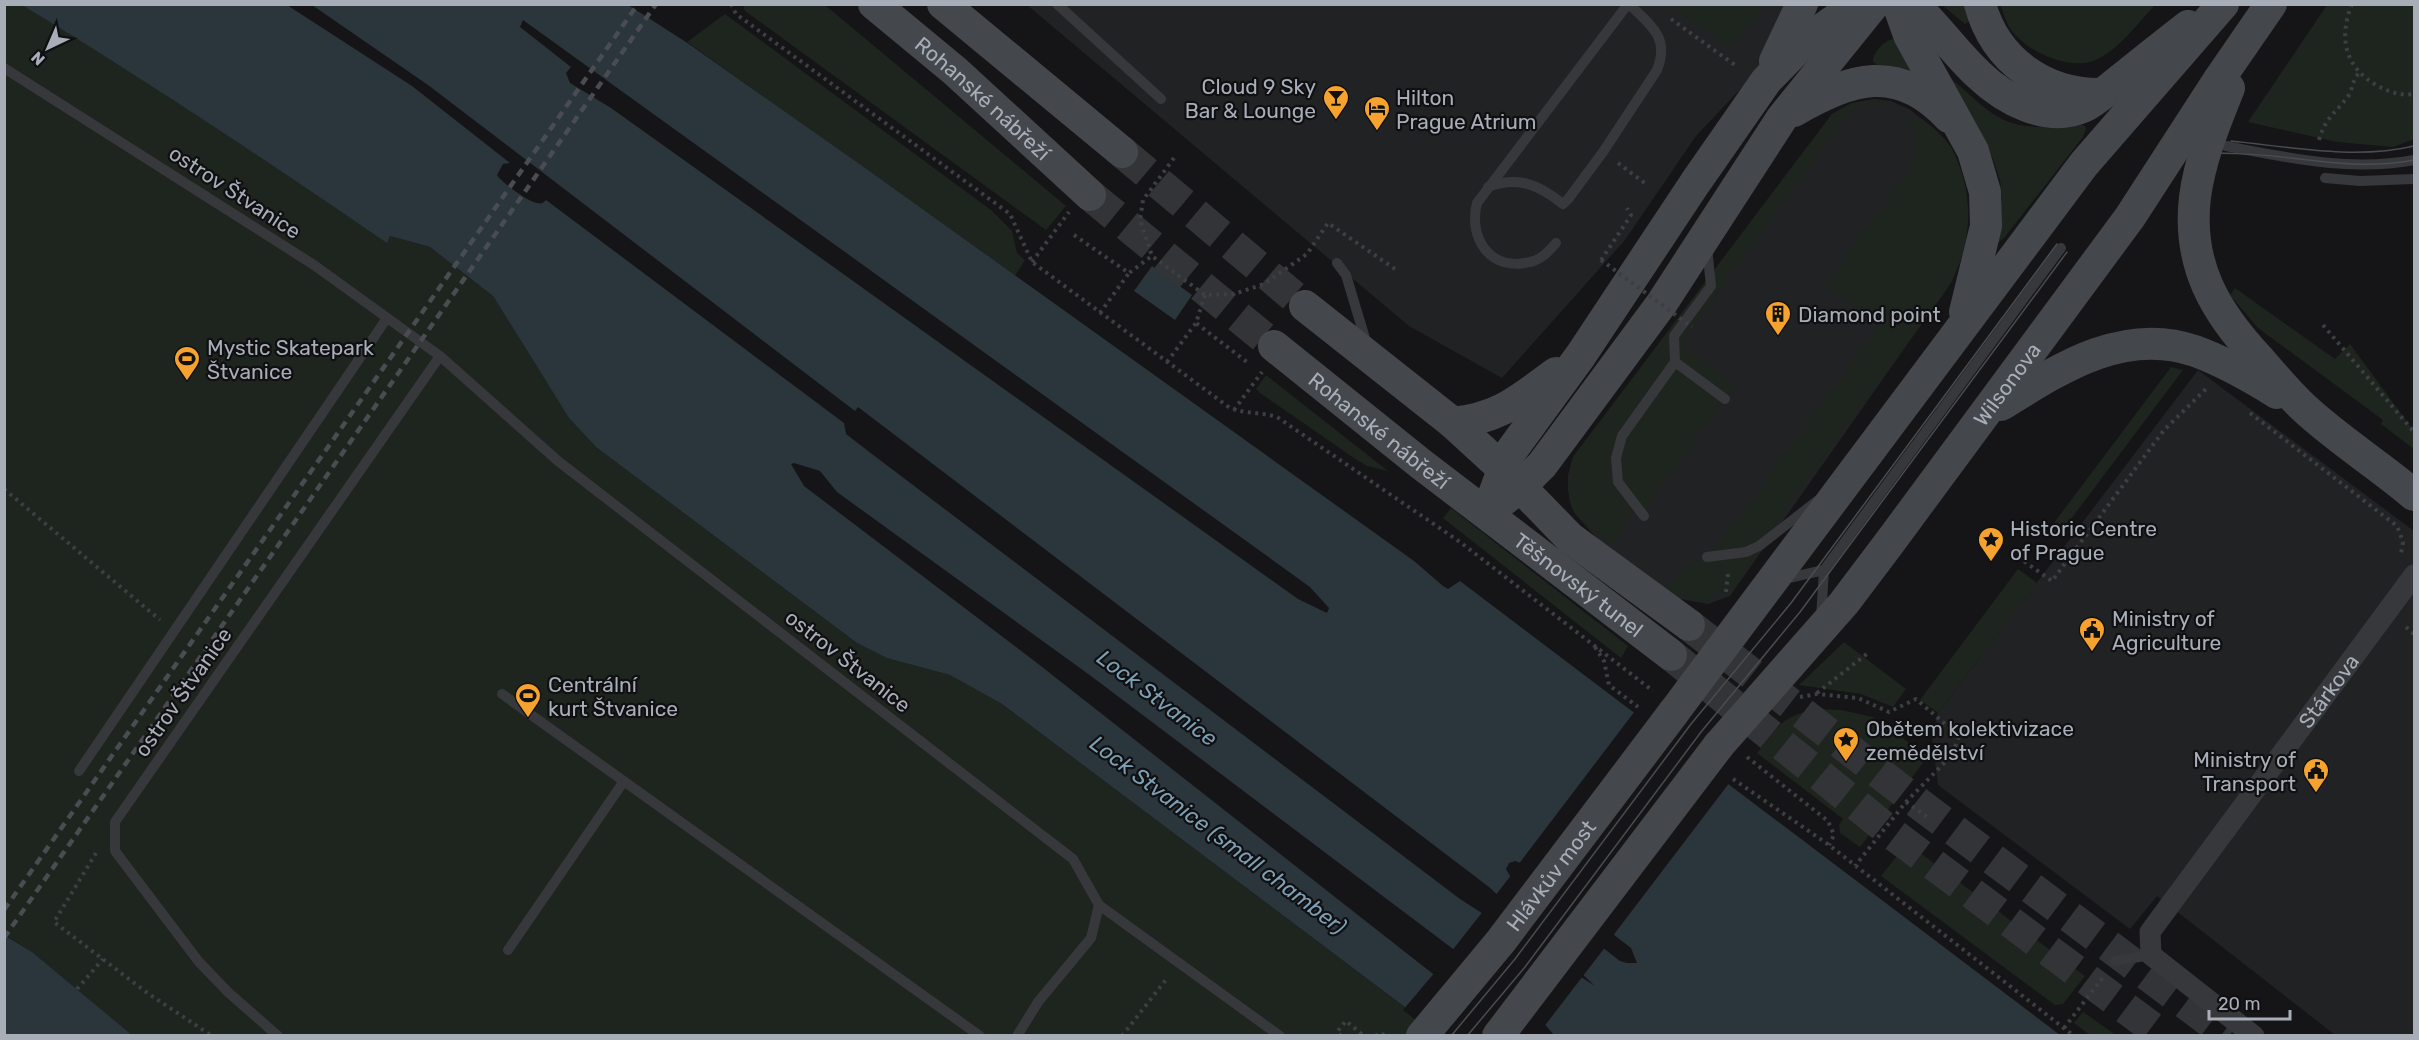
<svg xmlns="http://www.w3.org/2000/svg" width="2419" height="1040" font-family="Rubik,sans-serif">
	<rect width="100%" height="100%" fill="#151517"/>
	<path fill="#212224" d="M1027,5H1820L1696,136L1625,240L1502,378L1409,326Z
		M1875,99L1891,101L1909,109L1936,130L1951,147L1960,169L1966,188L1968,224L1952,281L1730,596L1708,604L1670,597L1603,545L1577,516L1568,491V475L1573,457L1832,114L1852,103Z
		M2198,370L2414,531V1035H2335L2157,896L2130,929L1938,785L1932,737L1938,713Z"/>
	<path fill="#1d251e" d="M22,4C146,80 267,161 387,242L390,236L430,247L493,296L569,418L596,447L857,643L887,658L950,675L1002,704L1442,1035H132L32,952L5,935L4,5Z
		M743,5H825L1066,206L1046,230L745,11Z
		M1670,5H1765L1731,49Z
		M1942,5H1967L1969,21L1965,24Z
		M2000,5H2155C2139,22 2116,53 2093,61C2067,70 2027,51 2011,30C2006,23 2004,13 2000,5Z
		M2327,5H2414V139L2393,147L2337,142L2248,122Z
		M725,14L991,210L1012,231L1017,253L1025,260L1015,276L687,42Z
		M1893,39L1912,71L1911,73L1879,66L1873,62C1873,52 1884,41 1893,39Z
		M1949,77C1982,103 1994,126 2039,127C2052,128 2074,122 2085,126L2086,129L2083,137L2004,238L1998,243L1994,240L2002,199L2000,180L1993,159Z
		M1875,99C1893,103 1903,108 1915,122L1922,119C1933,128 1945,137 1952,149C1976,194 1973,250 1945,292L1780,516L1730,596L1717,589L1708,604L1667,590L1686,564L1700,560L1717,547L1879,325L1825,285L1912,166L1909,164C1935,123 1888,82 1850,112L1680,344L1736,384L1652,499L1645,512L1634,511L1612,545C1601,536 1588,527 1578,517C1564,503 1568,474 1573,457L1832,114L1852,103Z
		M2235,288L2335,359L2350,344L2414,431V449L2381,424L2383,420L2258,328L2230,295Z
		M2171,367L2183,370L2056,539L2047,532Z
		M1266,375L1388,471L1367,466L1354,458L1260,393L1256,389Z
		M1451,508L1628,646L1621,658L1443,518Z
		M2018,569L2037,583L1938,713L1920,700Z
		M1844,642L1906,689L1893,707L1861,694L1799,685Z
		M1816,709L1841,710L1873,717L1928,756L1860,847L1840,833L1839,825L1843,819L1757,753C1779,725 1781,717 1816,709Z
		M1907,843L2085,976L2063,1004L2055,1005L1881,876Z
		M2083,1012L2116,1035H2090L2074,1023Z"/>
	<path fill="#2b363c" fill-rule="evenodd" d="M22,5H287L412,86L510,163L503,164L497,175C501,182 529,202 537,203C542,204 543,203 546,200L844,423L846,434L868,451L1460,899L1595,986L1489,887L858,407L855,411L428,85L312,5H628L686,42L865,168L1414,561L1443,586L1448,589L1460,581L2060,1035H1554L1530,1007L1091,676L837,492L820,471L794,463L791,464L804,486L1037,663L1507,1032L1442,1035L1002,704L950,675L887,658L857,643L596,447L569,418L493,296L430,247L390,236L387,243C267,161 146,80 22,5ZM523,20L1310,587L1329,608L1327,613L1298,599L611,108L570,83L566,73L571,67L520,27ZM1515,861L1521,863L1631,948L1637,963H1627L1620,961L1510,876L1506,869L1509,863Z
		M1152,266L1192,295L1175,320L1134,291Z
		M4,935L32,952L132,1035H5Z"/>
	<path fill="#151517" d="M1635,711L1730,782L1612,937L1518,865Z
		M1512,874L1606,946L1543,1028L1528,1009L1451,952L1484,910L1571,967L1495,896Z
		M1436,971L1508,1029L1520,1036H1437L1403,1010Z"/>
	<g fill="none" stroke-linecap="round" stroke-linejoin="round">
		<path stroke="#323437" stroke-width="32" stroke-dasharray="32 16" stroke-linecap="butt" d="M1122,152L1305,306
			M1090,195L1274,346
			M1689,625L1918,803L2229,1036
			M1671,655L1894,835L2163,1036"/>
		<path stroke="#3c3f43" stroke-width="4" stroke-dasharray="3 4.5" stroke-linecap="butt" d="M731,4L736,14L1010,214L1032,262L1230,408C1246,414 1261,412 1277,417L1460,542L1653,691
			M2352,4C2338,38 2345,68 2378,86C2389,92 2401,96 2414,94
			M1671,19L1735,65
			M2319,140C2326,116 2336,113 2349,95C2353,88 2352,81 2359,73
			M1174,158L1143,200L1140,220L1152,256L1205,295L1234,294L1264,284L1307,254L1328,223L1398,271
			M1618,163L1646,184
			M1074,235L1129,273L1152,256
			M1601,260L1631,215L1627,208
			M1032,262L1069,212
			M1205,295L1196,323L1247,362
			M1100,313L1129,273
			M2323,325L2414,432
			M1167,362L1196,323
			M1234,410L1262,372
			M2250,413L2397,526L2403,542L2401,554
			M4,489L160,620
			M2018,557L2052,581L2164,430L2207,388
			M1726,592L1728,573
			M2406,627L2414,634
			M1595,647L1604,661L1609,685L1638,707
			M1817,693L1868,653
			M1800,697L1817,694L1858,698L1889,712L1916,699L1959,736L1952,755L1906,802L1855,866
			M1747,757L1828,821L1834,835L1829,845
			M1733,779L1829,845L2074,1036
			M1906,802L1927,817
			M96,853L54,922L146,992L212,1036
			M77,989L103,959
			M2064,1028L2104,976
			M1122,1036L1168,977
			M1341,1036L1337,1032L1346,1021L1364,1036
			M1375,1036L1381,1033L1385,1036"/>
		<path stroke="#36383c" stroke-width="10" d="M1057,4L1161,99
			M4,68L314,265L440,356L558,461L1073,859L1099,905L1091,938L1038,1002L1017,1036
			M2226,146C2289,158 2351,172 2414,160
			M2325,178L2360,181L2414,179
			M1488,187C1518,176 1538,184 1563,204L1569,198L1603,152L1657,70C1670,37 1651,26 1629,4
			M1556,243C1549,251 1541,260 1530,262C1490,272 1468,238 1477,203L1628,4
			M1337,263L1346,275L1367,345
			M1675,362L1725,399
			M1644,516L1618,482L1616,458L1622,436L1675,362L1674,336L1711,286L1707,247
			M1707,557L1746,552L1759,546L1817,501
			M1824,570L2061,248
			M1784,579L1824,570L1821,618
			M502,694L980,1036
			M79,771L387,318
			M1099,905L1280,1036
			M508,950L624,781
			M2115,961L2151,955
			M278,1036L229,993L199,962L115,851V822L440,356"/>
		<path stroke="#36383c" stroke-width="21" id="s1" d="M2254,1036L2151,955L2150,932L2414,575"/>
		<g stroke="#44474c" stroke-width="32">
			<path id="s2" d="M874,4L955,71L1090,195"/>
			<path d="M943,4L1122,152"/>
			<path d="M1898,4L1909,35L1973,151L1985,192L1986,226L1965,312"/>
			<path d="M1913,4C1937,26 1955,53 1979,75C2004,99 2047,123 2083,107C2096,101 2108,89 2120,80C2142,62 2165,44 2188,26"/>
			<path d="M1980,4C1995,60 2044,95 2102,94"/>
			<path d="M1775,61L1802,4"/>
			<path d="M2229,88C2215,123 2200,159 2195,197C2187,265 2215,312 2260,360C2274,376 2288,393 2303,407C2337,439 2379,465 2414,495"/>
			<path d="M1794,111C1850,78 1898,62 1949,117"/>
			<path d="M1305,306L1453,423L1502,468L1570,538L1689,625"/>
			<path id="s3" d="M1274,346L1421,464L1671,655"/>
			<path d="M2001,405C2059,369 2123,326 2195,351C2223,361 2251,377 2277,393"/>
			<path d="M1453,423C1500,418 1519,400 1556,373"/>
			<path d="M1487,513L1520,487L1542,465L1662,303L1782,118L1874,4"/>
			<path d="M1487,513L1509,454L1581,355L1695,183L1766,81L1803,43L1857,4"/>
			<path d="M1674,712L2084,164L2223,4"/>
			<path id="s4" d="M1719,745L1844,603L1890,542L2130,217L2220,78L2271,4"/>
		</g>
		<path stroke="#494c51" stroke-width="1.5" d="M2231,141C2291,147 2355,160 2414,146
			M2221,153C2241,154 2261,154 2281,157C2328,162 2367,169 2414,160
			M1451,1036L1515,959L1691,724L1791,603L2057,244
			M1467,1036L1525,967L1701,732L1800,612L2067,252"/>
		<path stroke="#494c51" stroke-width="4.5" stroke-dasharray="8 6" stroke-linecap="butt" d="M4,910L638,4
			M4,938L656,4"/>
		<path stroke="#3c3f43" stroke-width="4" stroke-dasharray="3 4.5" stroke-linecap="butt" d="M1601,260L1692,327"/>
		<g stroke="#44474c" stroke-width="32">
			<path id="s5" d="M1422,1036L1501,941L1674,712"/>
			<path d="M1498,1036L1719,745"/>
		</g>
	</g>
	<defs>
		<symbol id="bar-pin" viewBox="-11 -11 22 30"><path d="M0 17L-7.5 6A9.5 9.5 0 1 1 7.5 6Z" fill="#f6a22e" stroke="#101012"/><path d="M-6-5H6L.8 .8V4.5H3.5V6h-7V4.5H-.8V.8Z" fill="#111"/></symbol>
		<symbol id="hotel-pin" viewBox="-11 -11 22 30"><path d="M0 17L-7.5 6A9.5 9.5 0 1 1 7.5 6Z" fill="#f6a22e" stroke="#101012"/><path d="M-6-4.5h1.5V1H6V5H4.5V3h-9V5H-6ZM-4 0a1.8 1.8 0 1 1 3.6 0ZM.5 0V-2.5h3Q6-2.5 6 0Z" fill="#111"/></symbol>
		<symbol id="building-pin" viewBox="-11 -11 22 30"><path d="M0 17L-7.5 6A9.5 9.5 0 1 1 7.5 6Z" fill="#f6a22e" stroke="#101012"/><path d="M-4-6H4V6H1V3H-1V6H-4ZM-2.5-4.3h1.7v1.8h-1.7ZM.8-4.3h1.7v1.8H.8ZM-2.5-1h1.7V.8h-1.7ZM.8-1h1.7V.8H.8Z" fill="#111"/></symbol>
		<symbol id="stadium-pin" viewBox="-11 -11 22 30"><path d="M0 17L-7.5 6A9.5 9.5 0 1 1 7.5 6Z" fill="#f6a22e" stroke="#101012"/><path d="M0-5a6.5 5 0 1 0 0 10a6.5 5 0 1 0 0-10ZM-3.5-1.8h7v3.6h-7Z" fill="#111"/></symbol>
		<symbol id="sight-pin" viewBox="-11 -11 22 30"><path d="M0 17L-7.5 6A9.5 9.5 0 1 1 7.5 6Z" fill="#f6a22e" stroke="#101012"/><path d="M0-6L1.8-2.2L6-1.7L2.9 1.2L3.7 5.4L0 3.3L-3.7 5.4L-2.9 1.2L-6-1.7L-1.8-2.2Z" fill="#111"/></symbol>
		<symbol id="civic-pin" viewBox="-11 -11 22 30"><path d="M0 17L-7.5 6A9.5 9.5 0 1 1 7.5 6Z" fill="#f6a22e" stroke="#101012"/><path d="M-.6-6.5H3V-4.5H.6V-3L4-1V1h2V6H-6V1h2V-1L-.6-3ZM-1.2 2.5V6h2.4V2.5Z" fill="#111"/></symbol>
	</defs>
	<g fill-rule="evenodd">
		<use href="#bar-pin" x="1321" y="83" width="30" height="40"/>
		<use href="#hotel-pin" x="1362" y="94" width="30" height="40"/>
		<use href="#building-pin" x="1763" y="299" width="30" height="40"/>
		<use href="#stadium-pin" x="172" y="344" width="30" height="40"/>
		<use href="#sight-pin" x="1976" y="525" width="30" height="40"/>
		<use href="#civic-pin" x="2077" y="615" width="30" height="40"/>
		<use href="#stadium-pin" x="513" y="681" width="30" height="40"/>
		<use href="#sight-pin" x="1831" y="725" width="30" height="40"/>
		<use href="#civic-pin" x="2301" y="756" width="30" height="40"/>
	</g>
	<g text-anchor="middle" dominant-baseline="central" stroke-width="4.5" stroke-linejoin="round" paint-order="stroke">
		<g font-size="21" fill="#a7aeb8" stroke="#101012" text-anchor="start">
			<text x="1316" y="86" text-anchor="end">Cloud 9 Sky<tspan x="1316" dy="24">Bar &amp; Lounge</tspan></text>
			<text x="1396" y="97">Hilton<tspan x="1396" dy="24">Prague Atrium</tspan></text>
			<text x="1798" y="314">Diamond point</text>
			<text x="207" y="347">Mystic Skatepark<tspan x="207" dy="24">Štvanice</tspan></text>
			<text x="2010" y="528">Historic Centre<tspan x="2010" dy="24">of Prague</tspan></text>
			<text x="2112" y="618">Ministry of<tspan x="2112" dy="24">Agriculture</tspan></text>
			<text x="548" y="684">Centrální<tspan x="548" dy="24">kurt Štvanice</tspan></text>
			<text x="1866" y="728">Obětem kolektivizace<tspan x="1866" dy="24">zemědělství</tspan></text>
			<text x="2296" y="759" text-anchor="end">Ministry of<tspan x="2296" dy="24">Transport</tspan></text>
		</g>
		<g font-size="21" fill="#a7aeb8" stroke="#101012">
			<text stroke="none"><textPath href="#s2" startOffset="144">Rohanské nábřeží</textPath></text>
			<text transform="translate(235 192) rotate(33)">ostrov Štvanice</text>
			<text stroke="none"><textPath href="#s4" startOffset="462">Wilsonova</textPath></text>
			<text stroke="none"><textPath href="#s3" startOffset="135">Rohanské nábřeží</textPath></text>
			<text stroke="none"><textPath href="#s3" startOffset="387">Těšnovský tunel</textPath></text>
			<text transform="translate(848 661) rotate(38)">ostrov Štvanice</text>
			<text stroke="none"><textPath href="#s1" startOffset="454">Stárkova</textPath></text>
			<text transform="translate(183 692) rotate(-55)">ostrov Štvanice</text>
			<text stroke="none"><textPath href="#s5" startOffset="206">Hlávkův most</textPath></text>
		</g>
		<g font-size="22" font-style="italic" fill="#7d9fb4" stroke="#101012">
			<text transform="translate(1157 698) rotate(37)">Lock Stvanice</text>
			<text transform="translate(1218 835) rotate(37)">Lock Stvanice (small chamber)</text>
		</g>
	</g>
	<rect width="2419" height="1040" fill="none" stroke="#a7aeb8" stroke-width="12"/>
	<g transform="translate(48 48) rotate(224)" stroke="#101012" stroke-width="4.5" paint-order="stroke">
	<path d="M0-4.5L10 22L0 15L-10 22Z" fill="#a7aeb8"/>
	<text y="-9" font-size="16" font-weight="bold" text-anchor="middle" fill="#a7aeb8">N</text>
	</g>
	<path d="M2209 1010v9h81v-9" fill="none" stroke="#a7aeb8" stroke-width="3"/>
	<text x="2218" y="1010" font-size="18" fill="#a7aeb8" stroke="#101012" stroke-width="4.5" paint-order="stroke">20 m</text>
</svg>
